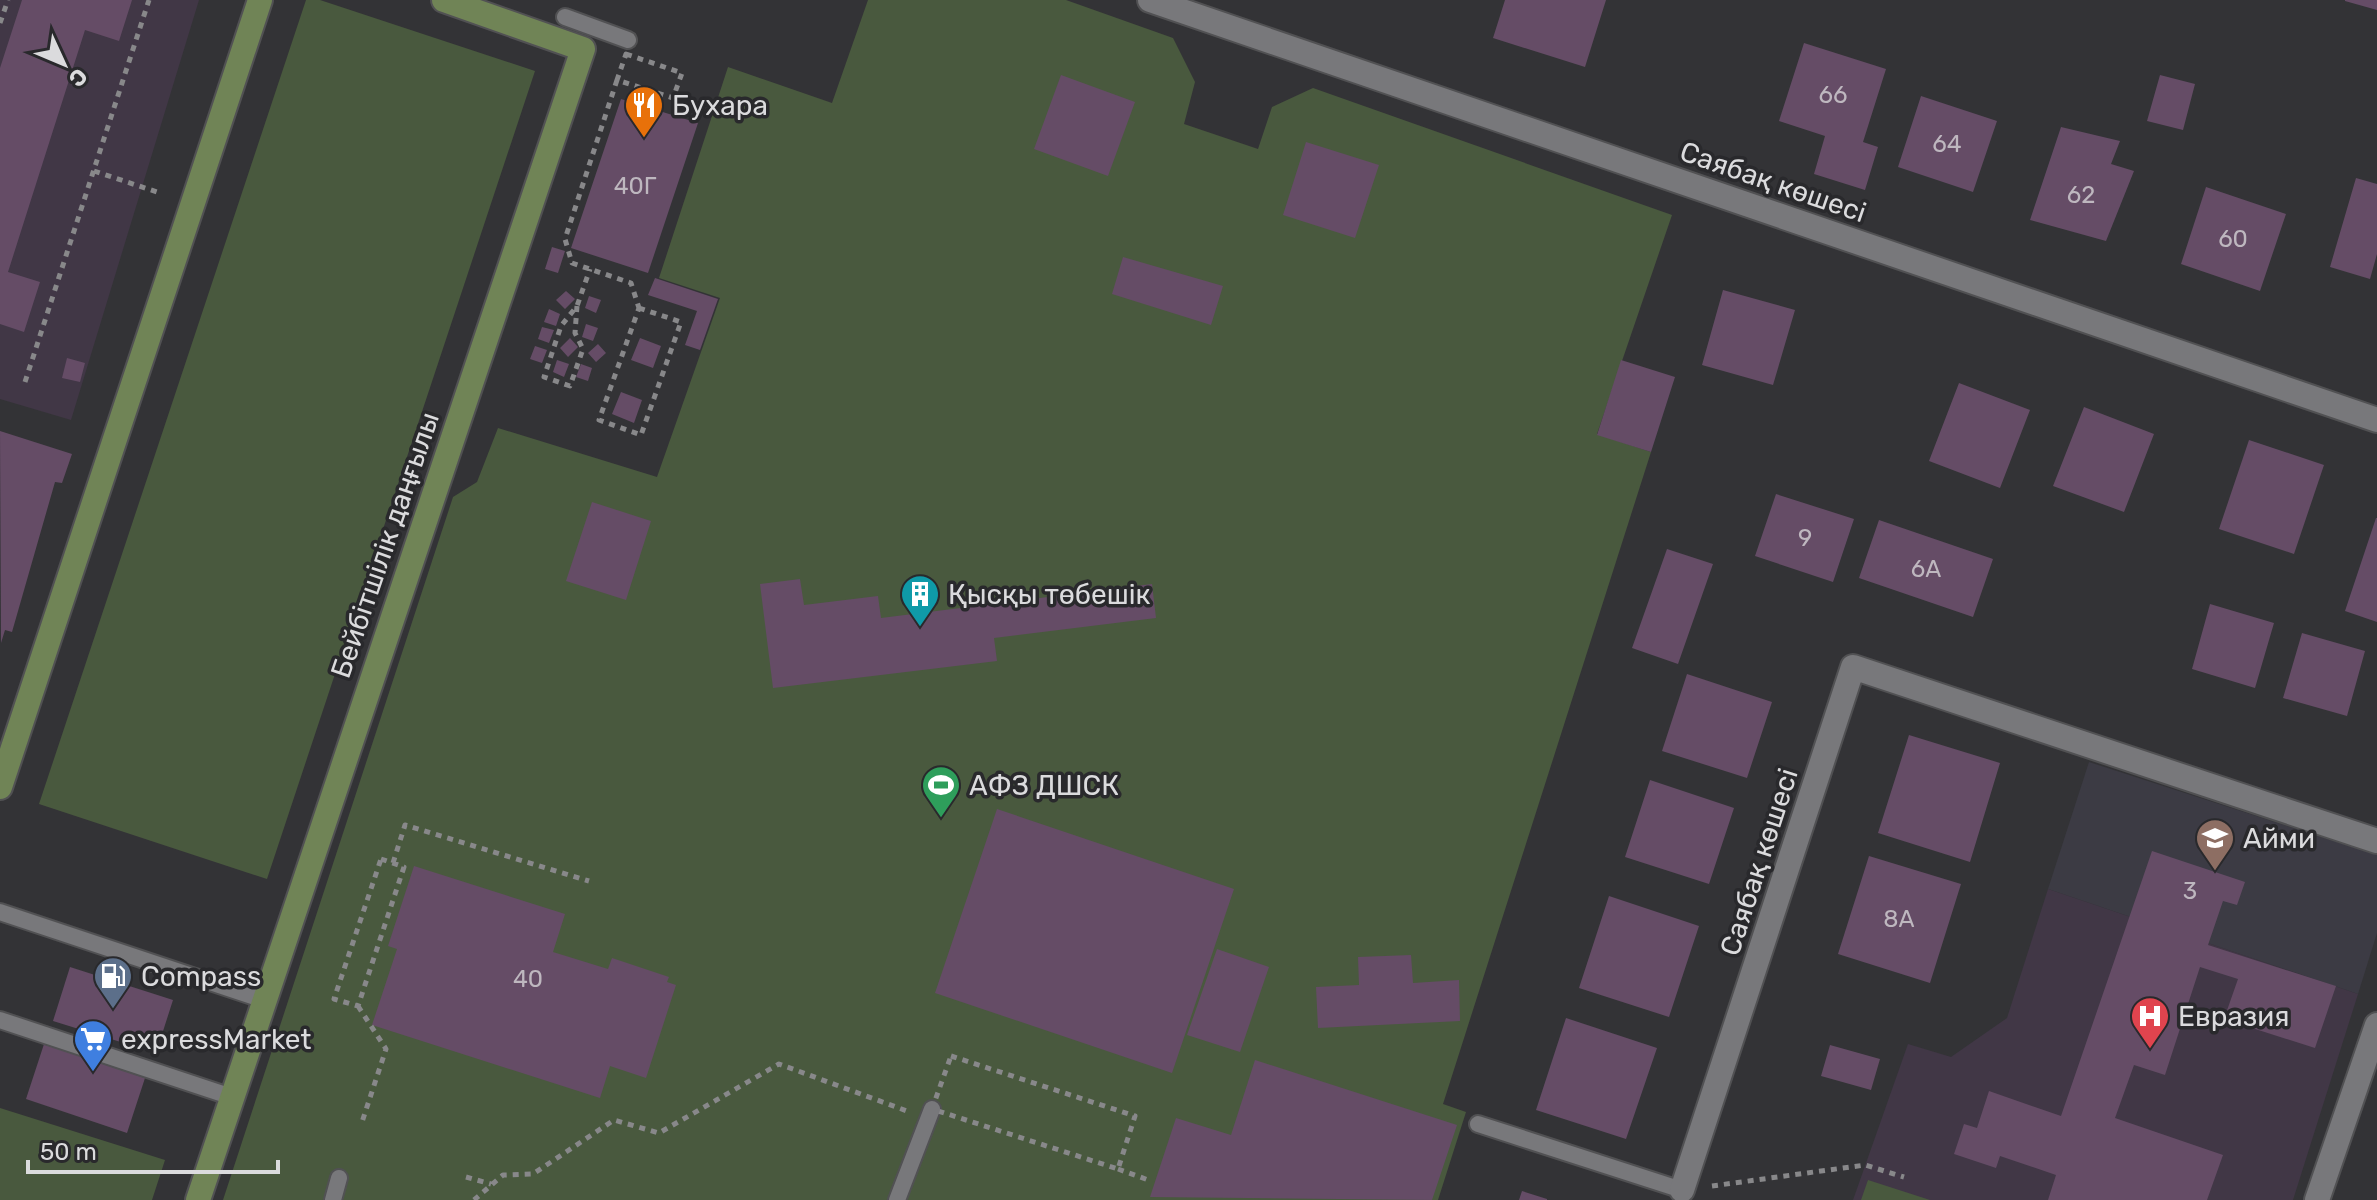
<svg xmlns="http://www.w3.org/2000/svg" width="2377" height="1200" font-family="Rubik,sans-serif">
	<rect width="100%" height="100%" fill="#333336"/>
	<path fill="#3c3b44" d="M2089,762L2377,855V933L2358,994L2048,889Z"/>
	<path fill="#413746" d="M0,0H199L71,420L0,399Z
		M2048,889L2358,994L2293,1200H1853L1908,1044L1951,1057L2007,1018Z"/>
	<path fill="#49593e" d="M306,0H320L535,71L267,879L39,804Z
		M868,0H1066L1173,38L1195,82L1184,124L1258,149L1272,107L1313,88L1672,215L1597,434L1651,452L1443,1104L1466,1112L1438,1200H223L453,497L477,482L498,428L657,477L720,298L659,278L728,67L832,103Z
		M0,1108L165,1160L152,1200H0Z
		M1868,1180L1930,1200H1861Z"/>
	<path fill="#654c66" d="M22,0H132L119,41L85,30L8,272L40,282L24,332L0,324V68Z
		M1505,0H1606L1585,67L1493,38Z
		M2345,0H2377V10L2345,1Z
		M1804,43L1886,69L1863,142L1878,147L1865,190L1814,174L1825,136L1779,121Z
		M1061,75L1135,102L1108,176L1034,149Z
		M2160,75L2195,84L2183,130L2147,121Z
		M1921,96L1997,121L1973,192L1898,167Z
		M621,99L698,123L648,273L571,248Z
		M2061,127L2120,141L2111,164L2134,171L2106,241L2030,220Z
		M1306,142L1379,165L1355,238L1283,215Z
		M2356,178L2377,184V254L2370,279L2330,267Z
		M2206,187L2286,214L2260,291L2181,264Z
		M552,247L565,251L558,273L545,269Z
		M1123,257L1223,286L1211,325L1112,294Z
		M655,278L718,299L700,350L685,345L697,311L648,295Z
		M1723,290L1795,310L1773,385L1702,365Z
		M566,291L575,299L565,309L556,300Z
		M589,296L601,300L596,313L585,308Z
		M549,309L560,314L556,326L544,322Z
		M586,324L598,328L593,341L582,337Z
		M542,327L554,330L549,343L538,339Z
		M570,338L578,347L568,357L560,348Z
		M640,338L661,346L653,368L631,360Z
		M598,344L606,353L596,362L588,353Z
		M535,346L547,350L542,363L530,359Z
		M67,358L85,363L80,382L62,378Z
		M557,360L569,364L564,377L553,372Z
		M1621,360L1675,377L1651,452L1597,435Z
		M581,364L592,368L588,381L576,377Z
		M1959,383L2030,410L2000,488L1929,461Z
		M621,392L642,400L634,423L612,414Z
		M2084,407L2154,434L2124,512L2053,486Z
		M0,431L72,454L62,483L55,482L12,632L5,630L1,643Z
		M2249,440L2324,465L2294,554L2219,529Z
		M1776,494L1854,519L1833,582L1755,556Z
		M592,502L651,521L626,600L566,581Z
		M2376,518H2377V622L2345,611Z
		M1879,520L1993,559L1973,617L1859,578Z
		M1667,549L1713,564L1678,664L1632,648Z
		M800,579L804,605L878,596L881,618L1152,584L1156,618L994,638L997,661L773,688L760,584Z
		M2210,604L2274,623L2255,688L2192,669Z
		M2302,633L2365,651L2347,716L2283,698Z
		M1687,674L1772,702L1747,778L1662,751Z
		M1909,735L2000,763L1970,862L1878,833Z
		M1650,780L1734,808L1709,884L1625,857Z
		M997,809L1234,889L1172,1073L935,993Z
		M2152,851L2245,882L2237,905L2223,901L2208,945L2336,986L2315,1048L2224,1019L2238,979L2200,967L2165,1075L2134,1065L2115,1118L2223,1155L2207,1200H2048L2056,1175L2000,1156L1996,1168L1954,1154L1964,1124L1977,1128L1989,1091L2061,1116Z
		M1869,856L1961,884L1930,983L1838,954Z
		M414,866L565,914L553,952L608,969L612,958L669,977L667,982L676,985L646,1078L610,1066L600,1098L372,1025L397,949L388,946Z
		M1609,896L1699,926L1669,1017L1579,988Z
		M1217,949L1269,967L1240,1052L1187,1035Z
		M1411,955L1413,983L1459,980L1460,1021L1318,1028L1316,987L1359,985L1358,957Z
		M70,967L173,1000L156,1053L53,1021Z
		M1566,1018L1657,1048L1626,1139L1536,1110Z
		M44,1044L145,1078L127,1133L26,1099Z
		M1830,1045L1880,1059L1871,1090L1821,1076Z
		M1255,1060L1457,1125L1432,1200L1150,1197L1176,1118L1231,1135Z
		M1522,1191L1547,1199V1200H1519Z"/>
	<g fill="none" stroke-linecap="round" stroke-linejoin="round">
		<defs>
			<path id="service" d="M565,17L628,40
				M0,912L264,1000
				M0,1020L232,1097
				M1478,1124L1682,1190
				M333,1200L339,1178
				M897,1200L932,1109"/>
			<path id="minor" d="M1150,0L2377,420
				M1682,1190L1853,667L2377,841
				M2317,1200L2377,1025"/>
			<path id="secondary" d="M0,787L260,0
				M198,1200L583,49L444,0"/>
		</defs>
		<use href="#service" stroke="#515153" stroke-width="20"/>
		<use href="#minor" stroke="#515153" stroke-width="28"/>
		<use href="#secondary" stroke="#515153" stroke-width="28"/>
		<path stroke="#88888a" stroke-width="5" stroke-dasharray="6 6" stroke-linecap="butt" d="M0,23L8,0
			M626,54L682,73L673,98L617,80Z
			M617,80L565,239L572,263L631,283L639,308
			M94,171L160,193
			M577,306L575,333L583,349L570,386L544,377L561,326L577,306L590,269
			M639,308L681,322L641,435L599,420Z
			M25,382L149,0
			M381,859L404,867L358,1006L334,999Z
			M393,863L405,825L589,881
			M358,1006L386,1049L362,1122
			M951,1056L1135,1116L1118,1169L932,1109Z
			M1118,1169L1151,1181
			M466,1177L491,1184
			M1712,1186L1865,1165L1904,1177
			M474,1200L503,1175L533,1174L614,1120L659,1133L779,1064L907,1111"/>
		<use href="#service" stroke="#78787b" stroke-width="16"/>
		<use href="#minor" stroke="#78787b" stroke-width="24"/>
		<use href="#secondary" stroke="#708456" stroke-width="24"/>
	</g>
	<defs>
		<symbol id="restaurant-pin" viewBox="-11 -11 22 30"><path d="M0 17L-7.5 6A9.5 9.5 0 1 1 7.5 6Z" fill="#e8710a" stroke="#29292c"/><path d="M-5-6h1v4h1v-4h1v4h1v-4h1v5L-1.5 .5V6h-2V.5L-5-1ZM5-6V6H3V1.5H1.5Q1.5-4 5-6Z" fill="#fff"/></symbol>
		<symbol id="building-pin" viewBox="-11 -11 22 30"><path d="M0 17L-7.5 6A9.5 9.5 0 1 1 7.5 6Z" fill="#0f9aa8" stroke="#29292c"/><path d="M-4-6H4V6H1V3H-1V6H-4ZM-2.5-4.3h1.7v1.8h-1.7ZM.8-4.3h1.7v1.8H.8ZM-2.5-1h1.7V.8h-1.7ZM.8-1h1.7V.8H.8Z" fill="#fff"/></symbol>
		<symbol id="stadium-pin" viewBox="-11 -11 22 30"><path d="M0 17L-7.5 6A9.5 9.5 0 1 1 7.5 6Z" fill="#2e9e5b" stroke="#29292c"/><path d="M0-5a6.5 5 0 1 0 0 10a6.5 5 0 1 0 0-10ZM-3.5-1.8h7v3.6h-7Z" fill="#fff"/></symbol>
		<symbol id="school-pin" viewBox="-11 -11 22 30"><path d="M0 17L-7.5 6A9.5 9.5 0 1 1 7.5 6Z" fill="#8d6e63" stroke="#29292c"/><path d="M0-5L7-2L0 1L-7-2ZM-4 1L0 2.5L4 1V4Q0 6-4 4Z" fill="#fff"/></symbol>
		<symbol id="fuel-pin" viewBox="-11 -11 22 30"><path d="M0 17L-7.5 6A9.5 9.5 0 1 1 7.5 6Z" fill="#5c6f8a" stroke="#29292c"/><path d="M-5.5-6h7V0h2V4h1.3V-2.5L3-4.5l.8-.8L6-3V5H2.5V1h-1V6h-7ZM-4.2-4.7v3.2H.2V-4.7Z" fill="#fff"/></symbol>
		<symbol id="hospital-pin" viewBox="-11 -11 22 30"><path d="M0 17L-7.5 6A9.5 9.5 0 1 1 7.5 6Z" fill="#e0444e" stroke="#29292c"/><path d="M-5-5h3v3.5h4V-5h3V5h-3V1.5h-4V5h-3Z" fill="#fff"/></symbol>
		<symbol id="supermarket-pin" viewBox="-11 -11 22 30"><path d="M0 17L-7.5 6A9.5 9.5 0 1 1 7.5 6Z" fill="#3f7fe0" stroke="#29292c"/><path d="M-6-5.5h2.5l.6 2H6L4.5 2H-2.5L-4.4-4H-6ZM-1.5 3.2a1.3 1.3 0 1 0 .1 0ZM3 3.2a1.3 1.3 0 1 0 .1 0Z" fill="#fff"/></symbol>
	</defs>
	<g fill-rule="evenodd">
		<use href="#restaurant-pin" x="622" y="83" width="44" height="60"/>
		<use href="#building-pin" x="898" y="572" width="44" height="60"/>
		<use href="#stadium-pin" x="919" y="763" width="44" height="60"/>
		<use href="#school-pin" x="2193" y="816" width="44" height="60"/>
		<use href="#fuel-pin" x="91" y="954" width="44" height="60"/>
		<use href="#hospital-pin" x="2128" y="994" width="44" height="60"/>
		<use href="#supermarket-pin" x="71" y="1017" width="44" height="60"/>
	</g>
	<g text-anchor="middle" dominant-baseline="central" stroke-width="7" stroke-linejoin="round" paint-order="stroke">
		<g font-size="24" fill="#beb7bf">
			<text x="1833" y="95">66</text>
			<text x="1947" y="144">64</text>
			<text x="635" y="186">40Г</text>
			<text x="2081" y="195">62</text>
			<text x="2233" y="239">60</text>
			<text x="1805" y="538">9</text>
			<text x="1926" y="569">6А</text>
			<text x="2190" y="891">3</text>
			<text x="1899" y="919">8А</text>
			<text x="528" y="979">40</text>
		</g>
		<g font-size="28" fill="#dbdbdd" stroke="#29292c" text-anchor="start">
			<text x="672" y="105">Бухара</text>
			<text x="948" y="594">Қысқы төбешік</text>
			<text x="969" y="785">АФЗ ДШСК</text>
			<text x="2243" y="838">Айми</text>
			<text x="141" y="976">Compass</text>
			<text x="2178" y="1016">Евразия</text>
			<text x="121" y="1039">expressMarket</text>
		</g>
		<g font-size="28" fill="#dbdbdd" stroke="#29292c">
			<text transform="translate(1773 182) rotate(19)">Саябақ көшесі</text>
			<text transform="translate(385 545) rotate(-71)">Бейбітшілік даңғылы</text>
			<text transform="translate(1759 862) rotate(-72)">Саябақ көшесі</text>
		</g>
	</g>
	<g transform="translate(64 64) rotate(134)" stroke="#29292c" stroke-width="6" paint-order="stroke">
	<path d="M0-6L14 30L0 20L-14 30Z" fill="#dbdbdd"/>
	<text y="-12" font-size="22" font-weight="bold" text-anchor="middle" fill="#dbdbdd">С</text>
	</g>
	<path d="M28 1160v12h250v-12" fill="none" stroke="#dbdbdd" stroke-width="4"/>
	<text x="40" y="1160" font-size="24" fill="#dbdbdd" stroke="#29292c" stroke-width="6" paint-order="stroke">50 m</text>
</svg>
